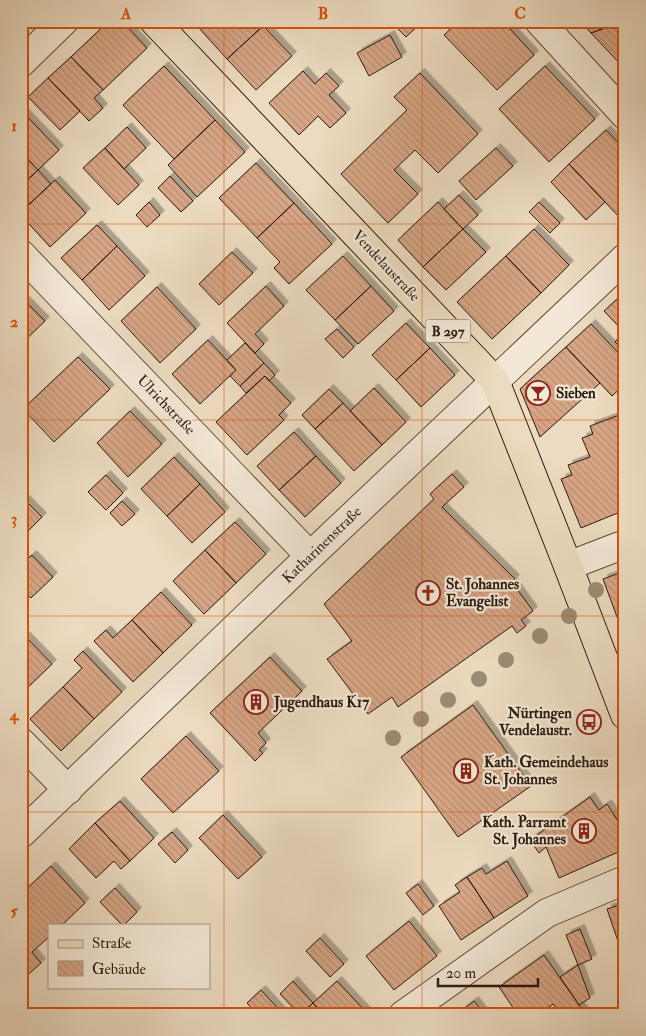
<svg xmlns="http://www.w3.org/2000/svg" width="646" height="1036" font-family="'IM FELL Double Pica',serif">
	<defs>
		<pattern id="building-back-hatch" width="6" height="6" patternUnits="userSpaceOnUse" patternTransform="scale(1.25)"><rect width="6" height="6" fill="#d7a686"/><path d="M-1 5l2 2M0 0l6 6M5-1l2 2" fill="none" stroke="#b98e72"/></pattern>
		<filter id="shadow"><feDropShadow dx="4.5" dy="-4.5" stdDeviation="0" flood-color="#0004"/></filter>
	</defs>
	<rect width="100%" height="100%" fill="#ecdbc0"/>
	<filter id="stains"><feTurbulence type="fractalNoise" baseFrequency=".004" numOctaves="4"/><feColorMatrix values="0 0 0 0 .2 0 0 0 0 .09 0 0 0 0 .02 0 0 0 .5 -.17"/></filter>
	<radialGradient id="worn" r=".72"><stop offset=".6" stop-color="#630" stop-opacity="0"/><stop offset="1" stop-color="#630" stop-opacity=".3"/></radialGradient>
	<path fill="url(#building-back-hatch)" stroke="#2d1a0e" filter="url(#shadow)" d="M21,21H29L21,28Z
		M109,21H122L147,48L103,90L71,57Z
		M202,21H259L263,26L227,59L197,26Z
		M390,21H420L421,23L406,37Z
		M459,21H503L534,55L497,90L444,35Z
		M580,21H624L591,33Z
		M625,21V69L591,33Z
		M263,26L292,56L256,90L227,59Z
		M390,35L402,57L369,76L357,53Z
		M71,57L103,90L94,98L103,108L89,121L48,78Z
		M164,66L215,120L174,159L123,105Z
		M545,66L595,119L549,162L499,109Z
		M303,71L315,84L326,73L339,86L329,95L346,113L330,128L318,116L299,135L269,103Z
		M420,73L478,134L438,173L415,150L394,170L418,194L388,223L341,174L407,110L394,97Z
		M48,78L80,111L60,130L28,97Z
		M21,110L59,150L38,170L21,152Z
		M215,120L245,152L197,197L168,165Z
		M127,127L146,148L124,169L105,148Z
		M606,130L625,150V213L620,218L569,164Z
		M105,148L139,185L118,205L83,168Z
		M496,148L513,166L476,200L459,181Z
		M21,152L29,161L21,169Z
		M29,161L38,170L21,186V169Z
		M256,163L294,203L257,238L219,198Z
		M569,164L605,202L586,220L551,182Z
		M38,170L51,184L21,212V186Z
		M170,176L193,201L181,212L158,188Z
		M55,180L86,213L50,247L21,215V212Z
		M459,195L478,215L463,229L444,209Z
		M149,202L160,215L147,227L136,215Z
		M438,202L463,229L423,267L398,240Z
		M539,202L560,223L550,233L529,212Z
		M294,203L332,244L289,284L274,268L280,262L257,238Z
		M97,225L117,246L82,280L61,258Z
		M463,229L486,252L446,290L423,267Z
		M534,229L569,265L541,293L506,256Z
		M117,246L145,276L109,310L82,280Z
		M232,252L253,273L219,305L199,284Z
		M343,256L371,286L335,320L306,290Z
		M506,256L541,293L492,339L457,302Z
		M266,286L284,306L255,334L264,344L255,353L227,323Z
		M371,286L394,311L358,344L335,320Z
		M157,287L196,329L160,363L121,321Z
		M625,292V333L604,311Z
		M21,297L45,321L21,344Z
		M406,323L430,348L396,380L372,355Z
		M591,324L625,360V361L617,369L625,377V384L612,396L566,347Z
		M337,329L354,347L343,358L325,339Z
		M624,332L625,333V352L615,342Z
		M208,340L236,370L200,404L172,374Z
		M245,343L264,363L240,386L230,376L236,370L227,360Z
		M566,347L600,383L540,437L520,389Z
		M430,348L455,375L421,407L396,380Z
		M78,357L110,389L54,442L23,409Z
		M264,363L275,375L269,381L265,376L246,393L240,386Z
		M265,376L291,403L279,415L284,420L247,455L216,422Z
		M374,388L406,422L382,445L350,411Z
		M329,389L343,403L315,429L302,415Z
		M343,403L382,445L354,471L315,429Z
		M130,411L162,444L128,477L97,443Z
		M625,413V510L581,528L561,479L572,475L568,465L590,457L582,438L593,434L590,426Z
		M294,432L316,456L279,490L257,466Z
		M316,456L341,483L305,517L279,490Z
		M174,457L200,484L167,516L141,489Z
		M452,474L464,487L442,507L515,579L512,582L533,611L521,620L526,626L517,633L512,626L398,707L392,697L368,714L327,659L352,641L324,604L434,499L430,494Z
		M106,475L123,493L106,510L88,492Z
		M200,484L225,512L192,543L167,516Z
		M21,496L42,517L24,535L21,532Z
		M122,501L135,514L122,526L110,513Z
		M235,522L266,554L236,583L205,550Z
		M205,550L236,583L204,614L173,581Z
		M32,555L53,577L31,598L21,589V565Z
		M625,571V614L617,617L603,579Z
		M161,592L192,625L163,653L132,620Z
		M625,614V638L617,617Z
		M132,620L163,653L133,682L94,641L106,630L113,638Z
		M25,636L52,664L21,694V639Z
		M83,651L122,692L94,719L63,687L82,668L74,660Z
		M270,657L302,691L258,733L266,743L259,750L263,753L255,761L210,713Z
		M63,687L94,719L61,751L30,719Z
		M473,705L531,786L458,837L401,757Z
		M186,736L219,771L173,813L141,779Z
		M590,797L599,810L607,804L618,821L625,818V849L559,878L546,847L539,853L530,840Z
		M120,801L154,838L130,861L95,823Z
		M223,815L262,857L238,879L199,838Z
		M95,823L130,861L121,869L114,861L96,878L69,849Z
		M172,832L188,850L175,863L158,844Z
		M507,861L528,896L494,918L467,877L482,868L486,874Z
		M51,866L85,903L62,925H49V937L32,952L41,963L21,981V894Z
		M467,877L494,918L461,940L439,906L460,892L455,885Z
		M418,884L434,906L423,915L406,893Z
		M115,888L137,912L124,925H122L100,902Z
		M625,903V952L622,953L607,909Z
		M409,921L437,956L394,990L366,956Z
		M580,929L592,959L578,965L566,935Z
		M320,938L344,964L330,977L306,951Z
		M544,955L586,1015H558L560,1013L553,1004L538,1015H518L499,987Z
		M578,965L590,998L579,1005L560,977Z
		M293,981L313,1003L300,1015L280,994Z
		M337,981L368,1014L366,1015H324L313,1003Z
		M261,990L284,1015H258L247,1003Z
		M474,1001L485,1015H456Z
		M313,1003L324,1015H300Z"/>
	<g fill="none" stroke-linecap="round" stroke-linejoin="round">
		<defs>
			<path id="minor" d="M539,21L625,115
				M21,63L64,21
				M21,254L310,556
				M568,566L625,544
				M21,742L68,790
				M21,834L310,556L625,258
				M403,1015L547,913L625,880"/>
			<path id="major" d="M154,21L495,381L568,566L625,715"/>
		</defs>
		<use href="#minor" stroke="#5d4a3a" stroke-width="30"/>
		<use href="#major" stroke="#2d1a0e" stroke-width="30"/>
		<use href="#minor" stroke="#f3e8d6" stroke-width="28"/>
		<use href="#major" stroke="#ecdbc0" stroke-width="28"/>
	</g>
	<g fill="#9b8c74">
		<circle cx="596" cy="590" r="8"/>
		<circle cx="569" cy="616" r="8"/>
		<circle cx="540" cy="636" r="8"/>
		<circle cx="506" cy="660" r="8"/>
		<circle cx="479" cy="679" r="8"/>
		<circle cx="448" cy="700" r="8"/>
		<circle cx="421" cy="719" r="8"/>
		<circle cx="393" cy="738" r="8"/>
	</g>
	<path fill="none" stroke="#d5530c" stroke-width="1" stroke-opacity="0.55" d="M224,21V1015M422,21V1015M21,224H625M21,420H625M21,616H625M21,812H625"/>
	<defs>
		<symbol id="bar-ring" viewBox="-11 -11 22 22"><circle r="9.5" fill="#f3e8d6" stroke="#8f2418" stroke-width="1.5"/><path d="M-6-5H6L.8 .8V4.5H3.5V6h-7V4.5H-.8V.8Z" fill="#8f2418"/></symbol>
		<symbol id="church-ring" viewBox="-11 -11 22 22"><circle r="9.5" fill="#f3e8d6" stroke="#8f2418" stroke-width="1.5"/><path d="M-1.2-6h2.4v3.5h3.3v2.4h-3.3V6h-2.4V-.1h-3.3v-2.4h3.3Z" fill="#8f2418"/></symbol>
		<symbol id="building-ring" viewBox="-11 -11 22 22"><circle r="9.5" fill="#f3e8d6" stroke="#8f2418" stroke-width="1.5"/><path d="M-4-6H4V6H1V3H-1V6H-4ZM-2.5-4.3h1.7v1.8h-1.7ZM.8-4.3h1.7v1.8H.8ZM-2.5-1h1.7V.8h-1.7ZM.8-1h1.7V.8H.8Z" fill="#8f2418"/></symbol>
		<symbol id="bus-ring" viewBox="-11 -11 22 22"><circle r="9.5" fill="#f3e8d6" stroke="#8f2418" stroke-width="1.5"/><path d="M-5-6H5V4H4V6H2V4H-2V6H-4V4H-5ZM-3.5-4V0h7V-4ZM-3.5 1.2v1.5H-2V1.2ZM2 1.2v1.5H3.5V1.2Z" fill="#8f2418"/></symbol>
	</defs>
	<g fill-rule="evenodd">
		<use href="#bar-ring" x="524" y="379" width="28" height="28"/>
		<use href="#church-ring" x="414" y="579" width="28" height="28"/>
		<use href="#building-ring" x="242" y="688" width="28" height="28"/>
		<use href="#bus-ring" x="575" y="708" width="28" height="28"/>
		<use href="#building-ring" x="452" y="757" width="28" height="28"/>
		<use href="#building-ring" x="570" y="817" width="28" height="28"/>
	</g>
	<g text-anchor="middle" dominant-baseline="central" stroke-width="4.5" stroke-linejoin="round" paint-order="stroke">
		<rect fill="#f3e8d6" stroke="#68584a" stroke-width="1" x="425.5" y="319.5" width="45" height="23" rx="4"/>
		<g font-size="14" font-weight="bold" fill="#2d1a0e">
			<text x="448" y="331">B 297</text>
		</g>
		<g font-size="15" fill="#2d1a0e" stroke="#f3e8d6">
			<text transform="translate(386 266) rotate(47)">Vendelaustraße</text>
			<text transform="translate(166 405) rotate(46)">Ulrichstraße</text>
			<text transform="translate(322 545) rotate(-44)">Katharinenstraße</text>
		</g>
		<g font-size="15" font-weight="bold" fill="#2d1a0e" stroke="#f3e8d6" text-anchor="start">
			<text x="556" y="393">Sieben</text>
			<text x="446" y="584">St. Johannes<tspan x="446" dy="17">Evangelist</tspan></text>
			<text x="274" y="702">Jugendhaus K17</text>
			<text x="572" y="713" text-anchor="end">Nürtingen<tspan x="572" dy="17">Vendelaustr.</tspan></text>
			<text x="484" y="762">Kath. Gemeindehaus<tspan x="484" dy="17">St. Johannes</tspan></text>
			<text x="566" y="822" text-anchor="end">Kath. Parramt<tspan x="566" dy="17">St. Johannes</tspan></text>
		</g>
	</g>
	<rect width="646" height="1036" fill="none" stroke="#ecdbc0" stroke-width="55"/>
	<rect x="48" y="924" width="162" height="65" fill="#f3e8d6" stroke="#a49686"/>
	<rect x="58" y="940" width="25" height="8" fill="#ecdbc0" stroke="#a49686"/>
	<text x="92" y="948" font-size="15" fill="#2d1a0e">Straße</text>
	<rect x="58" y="961" width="25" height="15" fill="url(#building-back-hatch)" stroke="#a49686"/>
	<text x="92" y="974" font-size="15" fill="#2d1a0e">Gebäude</text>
	<path d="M438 978v8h100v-8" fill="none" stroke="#2d1a0e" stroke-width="2.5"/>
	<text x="446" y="978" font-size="15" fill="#2d1a0e" stroke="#f3e8d6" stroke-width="4" paint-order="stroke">20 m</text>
	<rect x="28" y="28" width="590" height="980" fill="none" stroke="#d5530c" stroke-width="2"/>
	<g font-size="16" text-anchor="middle" font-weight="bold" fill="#d5530c">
		<text x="126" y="19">A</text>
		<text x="323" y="19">B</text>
		<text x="520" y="19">C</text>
		<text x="14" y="131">1</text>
		<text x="14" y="327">2</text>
		<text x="14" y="524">3</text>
		<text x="14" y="720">4</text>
		<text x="14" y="916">5</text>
	</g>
	<rect width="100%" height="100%" filter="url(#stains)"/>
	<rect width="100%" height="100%" fill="url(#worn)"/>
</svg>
